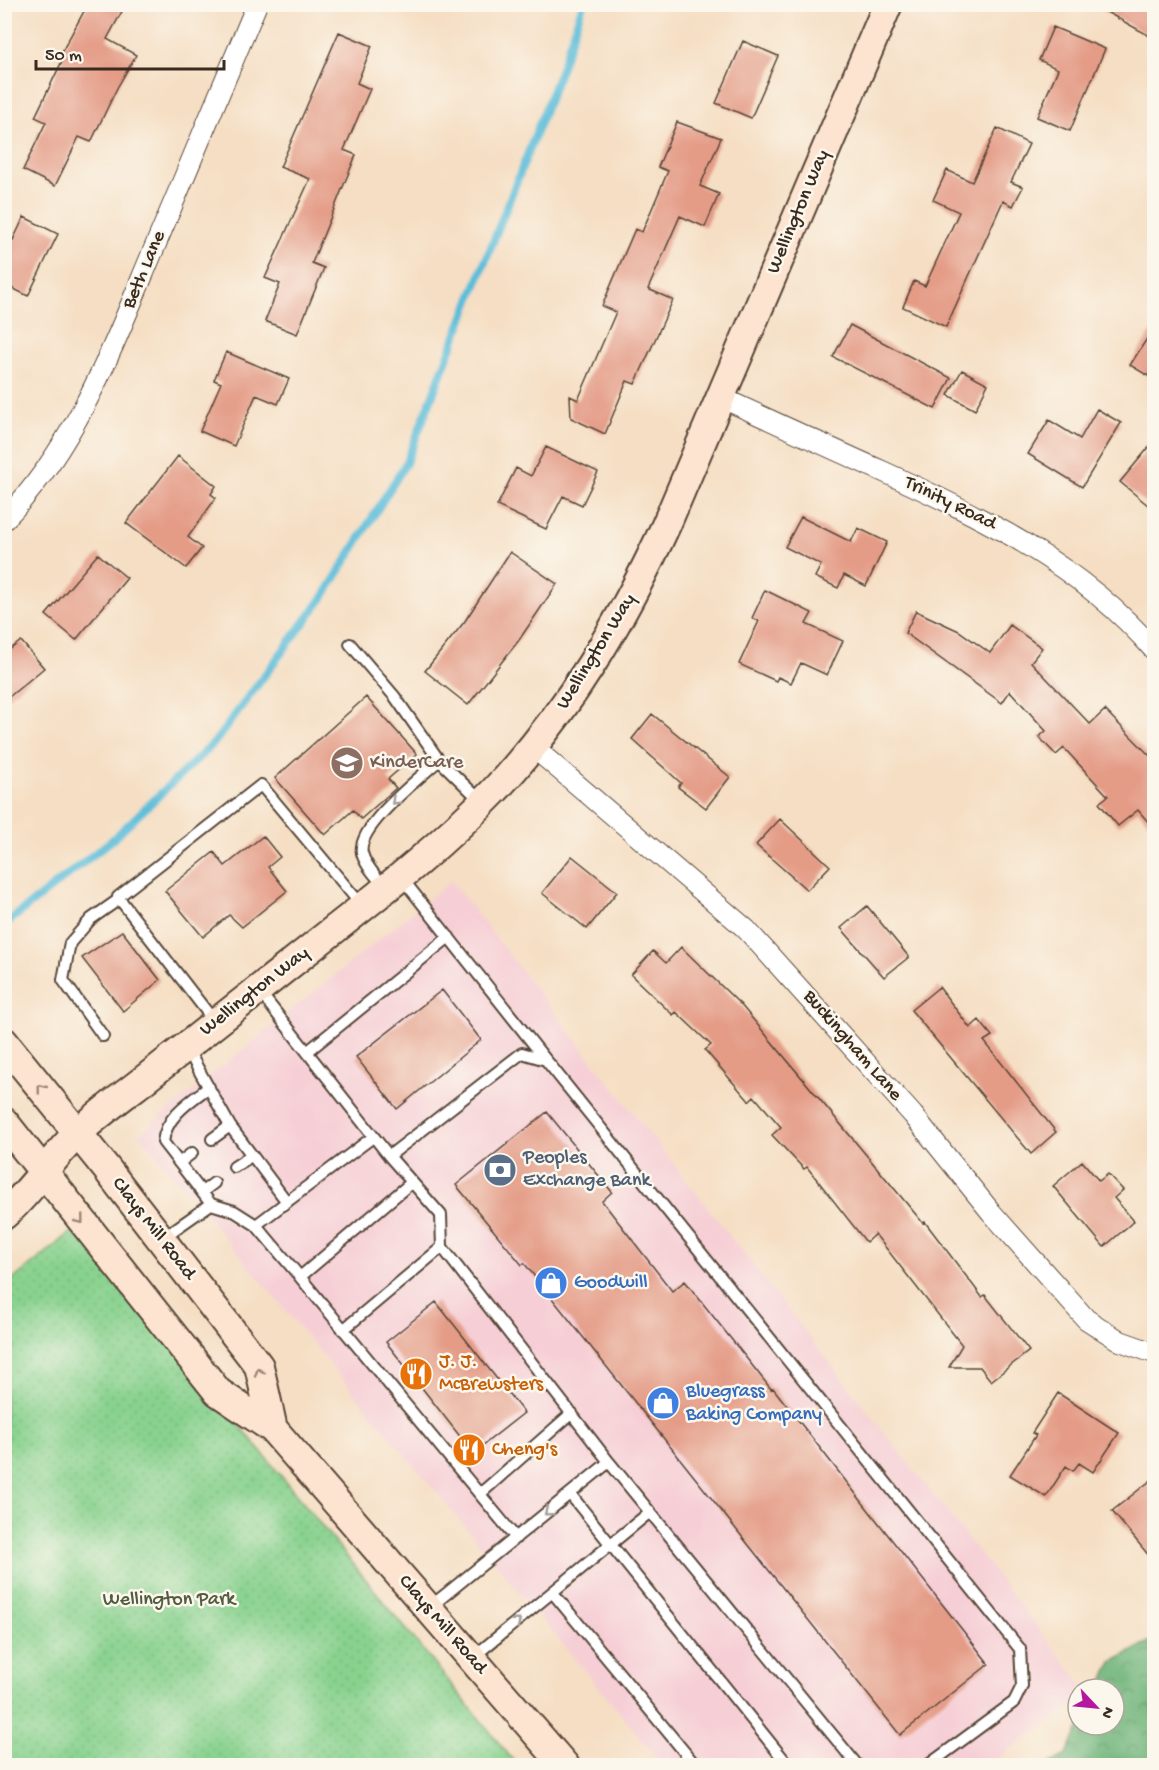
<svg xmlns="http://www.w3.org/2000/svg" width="1159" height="1770" font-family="'Gochi Hand',sans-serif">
	<defs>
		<pattern id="forest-crowns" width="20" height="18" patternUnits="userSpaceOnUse" patternTransform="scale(1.5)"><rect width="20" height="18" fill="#6eb479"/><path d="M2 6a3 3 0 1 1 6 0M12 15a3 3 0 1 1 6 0" fill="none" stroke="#5c9363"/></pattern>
		<pattern id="park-dots" width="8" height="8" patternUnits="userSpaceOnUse" patternTransform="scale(1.5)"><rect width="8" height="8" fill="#88d28e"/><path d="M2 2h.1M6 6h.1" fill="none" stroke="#76b47a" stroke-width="1.8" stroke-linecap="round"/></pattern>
	</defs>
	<rect width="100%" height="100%" fill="#fbf7ec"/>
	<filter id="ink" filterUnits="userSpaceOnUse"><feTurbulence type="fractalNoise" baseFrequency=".0167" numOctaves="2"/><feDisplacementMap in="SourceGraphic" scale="12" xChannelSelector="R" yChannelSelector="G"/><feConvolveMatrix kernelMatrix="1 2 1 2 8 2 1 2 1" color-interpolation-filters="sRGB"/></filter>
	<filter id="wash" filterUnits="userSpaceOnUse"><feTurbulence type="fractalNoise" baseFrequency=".008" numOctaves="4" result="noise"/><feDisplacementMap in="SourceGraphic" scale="24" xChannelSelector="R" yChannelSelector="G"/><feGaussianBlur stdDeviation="1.35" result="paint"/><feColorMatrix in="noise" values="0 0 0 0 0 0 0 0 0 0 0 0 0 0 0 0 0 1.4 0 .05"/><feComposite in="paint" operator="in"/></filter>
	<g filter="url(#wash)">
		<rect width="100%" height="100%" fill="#f5dec3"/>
		<path fill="#f6cfd6" d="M451,881L1086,1689H1078V1702L988,1765H663L139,1134Z"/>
		<path fill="url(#forest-crowns)" stroke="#546f4c" stroke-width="1.5" d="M1154,1639V1765H1047L1066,1755L1081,1725H1114V1689H1099L1112,1662Z"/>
		<path fill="url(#park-dots)" stroke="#627e56" stroke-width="1.5" d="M78,1227L517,1765L5,1766V1286Z"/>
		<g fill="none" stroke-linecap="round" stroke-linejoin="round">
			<path stroke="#5bbdd9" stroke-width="8" d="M4,925L112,840L214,743L324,596L406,463L561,69L583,4"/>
		</g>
		<g id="blocks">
			<path fill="#e49c87" d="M88,4H126L107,39L136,55L117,88L91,142L79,137L55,186L23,170L46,122L35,117L63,59L59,57Z
				M1092,4H1155V39Z
				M1053,27L1105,49L1070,131L1037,117L1058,69L1039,60Z
				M339,32L372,46L357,83L370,89L344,150L356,155L312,263L324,268L297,334L265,321L280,284L265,278L310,179L280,167Z
				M743,41L778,56L751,118L716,103Z
				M677,122L721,138L700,186L719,194L705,227L680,216L648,289L673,300L635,384L627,381L605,434L571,418L570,396L578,400L616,312L602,306L635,229L642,232L668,171L658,167Z
				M997,128L1029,144L1011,182L1023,187L1013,206L1003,201L946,327L903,307L914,281L925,286L959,212L933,200L947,170L972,182Z
				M24,217L58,234L28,296L4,284V236L13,240Z
				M850,325L951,378L935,409L833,357Z
				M1155,326V380L1130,365Z
				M226,352L289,379L278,404L256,395L234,446L200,431L221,383L214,380Z
				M962,370L988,384L975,410L948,395Z
				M1097,409L1121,423L1082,487L1028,454L1049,420L1080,439Z
				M1155,440V511L1120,482Z
				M546,447L598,472L582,505L563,496L546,529L497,506L516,468L531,476Z
				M178,456L216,486L211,494L216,498L188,537L202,548L186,568L126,523Z
				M801,517L851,542L858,528L887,542L866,586L844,575L838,588L815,577L821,565L785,547Z
				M510,552L557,584L519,640L468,705L425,671L465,621Z
				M98,554L127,578L76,640L46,615Z
				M765,590L812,613L806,624L843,641L827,675L801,663L791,683L778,677L776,681L739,664L759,621L752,618Z
				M916,611L959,631L990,653L1010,625L1042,648L1031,662L1090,724L1105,710L1155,761V830L1138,810L1118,826L1099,803L1108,796L1064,748L1056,755L1039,737L1046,731L1010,691L1002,703L905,633Z
				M21,641L44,668L4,701V654Z
				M366,697L417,754L388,779L396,788L361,819L353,810L325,835L275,778Z
				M652,714L730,777L706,808L678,787L681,783L632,739Z
				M780,819L830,866L807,890L756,845Z
				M263,836L280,857L268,867L287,891L242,927L229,915L203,937L165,891L214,852L225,866Z
				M572,856L617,892L587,929L542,893Z
				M867,906L909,957L884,977L841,928Z
				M122,931L160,980L123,1011L82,958Z
				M681,947L741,1005L923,1223L925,1222L982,1297L985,1295L1029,1351L991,1381L980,1367H949L962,1345L875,1234L866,1242L807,1167L804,1169L772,1135L781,1127L754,1096L749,1101L730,1079L705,1050L711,1045L676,1012L673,1015L631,975L653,951L666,963Z
				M939,987L970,1028L979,1020L992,1036L984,1041L1056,1132L1031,1154L911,1010Z
				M442,990L481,1040L397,1109L356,1057Z
				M547,1112L612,1192L602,1201L672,1291L685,1281L771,1389L773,1388L989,1664L900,1735L524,1263L522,1265L456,1185Z
				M1082,1161L1099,1181L1108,1174L1123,1190L1114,1198L1134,1221L1104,1247L1053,1186Z
				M436,1302L524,1413L473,1453L386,1342Z
				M1058,1393L1119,1433L1093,1472L1079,1463L1073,1471L1066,1466L1046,1497L1010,1475L1036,1435L1032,1433Z
				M1155,1477V1563L1112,1511Z"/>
		</g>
	</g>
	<g filter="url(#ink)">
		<use href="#blocks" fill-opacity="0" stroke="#574537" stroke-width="1.5"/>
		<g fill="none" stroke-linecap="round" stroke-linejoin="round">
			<defs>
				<path id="lane" d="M350,644L395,697L439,760
					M401,877L546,1060
					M385,888C378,878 365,866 362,853C356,827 421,777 439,760L482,802
					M259,991L389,1156
					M214,1021L118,897L261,785L363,907
					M103,1036L63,980L70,943L91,919L118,900V897
					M186,1047L230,1126L287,1202
					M307,1052L449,937
					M209,1087C189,1102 166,1116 163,1142L211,1204
					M212,1139L230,1126
					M179,1163L192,1153
					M234,1167L251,1156
					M412,1182L300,1277L516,1538
					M202,1192L214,1183
					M161,1239L211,1204L234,1211L256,1225
					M300,1277L256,1225L373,1137
					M343,1330L442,1247
					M480,1494L572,1413
					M570,1494L789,1766
					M553,1593L696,1766
					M430,1607L609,1462
					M472,1658L650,1512
					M858,1766L609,1462L442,1247L441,1215L389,1156L522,1053L546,1060L1020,1649L1022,1686L1014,1702L927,1766"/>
				<path id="street" d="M720,397C774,422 828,447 882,471C983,517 1081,565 1154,650
					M4,520C77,445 113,346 153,251C188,169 222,87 257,4
					M533,747L746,929L913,1115L991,1212L1086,1319L1120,1341L1154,1353"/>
				<path id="secondary" d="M4,1042L106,1168L259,1366L273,1429
					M4,1122L218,1392L273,1429L565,1766
					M4,1215C33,1190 52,1157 79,1132C104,1109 133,1089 159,1068C218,1021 277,975 335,929C390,886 445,842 493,792C568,713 622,621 667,523L888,4"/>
			</defs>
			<use href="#lane" stroke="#574537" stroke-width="14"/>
			<use href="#street" stroke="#574537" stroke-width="22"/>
			<use href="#secondary" stroke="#574537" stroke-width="32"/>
			<use href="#lane" stroke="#fff" stroke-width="10"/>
			<use href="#street" stroke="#fff" stroke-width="20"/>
			<use href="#secondary" stroke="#fde4d0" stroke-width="28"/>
		</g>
		<defs><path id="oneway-chevron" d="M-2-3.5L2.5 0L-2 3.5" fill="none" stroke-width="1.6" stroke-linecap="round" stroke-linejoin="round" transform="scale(1.5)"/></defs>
		<g stroke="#a79f9a">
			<use href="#oneway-chevron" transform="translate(395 801) rotate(137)"/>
			<use href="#oneway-chevron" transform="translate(548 1512) rotate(141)"/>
			<use href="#oneway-chevron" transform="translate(517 1622) rotate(-39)"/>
		</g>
		<g stroke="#9c8777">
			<use href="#oneway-chevron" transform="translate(41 1088) rotate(-129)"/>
			<use href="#oneway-chevron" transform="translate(80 1220) rotate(51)"/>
			<use href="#oneway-chevron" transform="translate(259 1372) rotate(-109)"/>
		</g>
	</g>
	<defs>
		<symbol id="school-disc" viewBox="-11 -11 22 22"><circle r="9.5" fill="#8d6e63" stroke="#fbf7ec"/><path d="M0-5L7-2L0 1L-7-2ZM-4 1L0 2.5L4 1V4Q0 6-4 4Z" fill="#fff"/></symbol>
		<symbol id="bank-disc" viewBox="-11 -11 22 22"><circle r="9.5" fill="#5c6f8a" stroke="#fbf7ec"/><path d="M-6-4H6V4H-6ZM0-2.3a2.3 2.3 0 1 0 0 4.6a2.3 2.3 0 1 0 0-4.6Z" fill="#fff"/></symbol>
		<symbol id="shop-disc" viewBox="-11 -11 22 22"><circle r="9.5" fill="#3f7fe0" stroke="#fbf7ec"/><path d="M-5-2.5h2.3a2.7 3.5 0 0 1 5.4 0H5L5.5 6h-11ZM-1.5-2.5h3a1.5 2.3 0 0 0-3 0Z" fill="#fff"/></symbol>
		<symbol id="restaurant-disc" viewBox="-11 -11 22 22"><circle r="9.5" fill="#e8710a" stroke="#fbf7ec"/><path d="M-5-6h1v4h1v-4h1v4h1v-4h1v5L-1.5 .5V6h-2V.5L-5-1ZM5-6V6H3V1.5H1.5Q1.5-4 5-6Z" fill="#fff"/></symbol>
	</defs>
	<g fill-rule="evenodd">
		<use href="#school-disc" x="328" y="744" width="38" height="38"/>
		<use href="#bank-disc" x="481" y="1151" width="38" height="38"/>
		<use href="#shop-disc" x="532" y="1264" width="38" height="38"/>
		<use href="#restaurant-disc" x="397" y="1355" width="38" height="38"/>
		<use href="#shop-disc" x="644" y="1384" width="38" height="38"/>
		<use href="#restaurant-disc" x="450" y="1431" width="38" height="38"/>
	</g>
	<g text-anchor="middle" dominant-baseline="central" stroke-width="5" stroke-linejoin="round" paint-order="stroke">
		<g font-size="20" fill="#3b2a1e" stroke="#fbf7ec">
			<text transform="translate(799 212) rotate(-67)">Wellington Way</text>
			<text transform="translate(145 270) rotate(-67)">Beth Lane</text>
			<text transform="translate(950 504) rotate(26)">Trinity Road</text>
			<text transform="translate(597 652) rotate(-58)">Wellington Way</text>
			<text transform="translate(255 992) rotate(-38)">Wellington Way</text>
			<text transform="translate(852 1046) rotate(49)">Buckingham Lane</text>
			<text transform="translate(153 1229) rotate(52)">Clays Mill Road</text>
			<text transform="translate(442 1625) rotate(49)">Clays Mill Road</text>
		</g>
		<g font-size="20" fill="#785e54" stroke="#fbf7ec" text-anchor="start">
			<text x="370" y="763">KinderCare</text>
		</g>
		<g font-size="20" fill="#4e5e75" stroke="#fbf7ec" text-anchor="start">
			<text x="523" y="1158">Peoples<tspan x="523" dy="23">Exchange Bank</tspan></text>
		</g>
		<g font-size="20" fill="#366cbe" stroke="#fbf7ec" text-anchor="start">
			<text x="574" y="1283">Goodwill</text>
			<text x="686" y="1392">Bluegrass<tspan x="686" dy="23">Baking Company</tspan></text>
		</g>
		<g font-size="20" fill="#c56008" stroke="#fbf7ec" text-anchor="start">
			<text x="439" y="1362">J. J.<tspan x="439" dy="23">McBrewsters</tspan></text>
			<text x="492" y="1450">Cheng's</text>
		</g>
		<g font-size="20" fill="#525c40" stroke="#fbf7ec">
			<text x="169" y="1600">Wellington Park</text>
		</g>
	</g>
	<rect width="1159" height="1770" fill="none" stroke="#fbf7ec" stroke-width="24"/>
	<g transform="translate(1096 1707) rotate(116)"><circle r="28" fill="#fbf7ec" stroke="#aea59a" stroke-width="1.5"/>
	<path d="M0-4.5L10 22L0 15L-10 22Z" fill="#b5179e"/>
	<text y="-9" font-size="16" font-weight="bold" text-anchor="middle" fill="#3b2a1e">N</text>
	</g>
	<path d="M36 60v9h188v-9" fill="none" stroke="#3b2a1e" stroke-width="3"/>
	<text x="45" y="60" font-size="18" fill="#3b2a1e" stroke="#fbf7ec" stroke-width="4.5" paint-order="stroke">50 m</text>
</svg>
